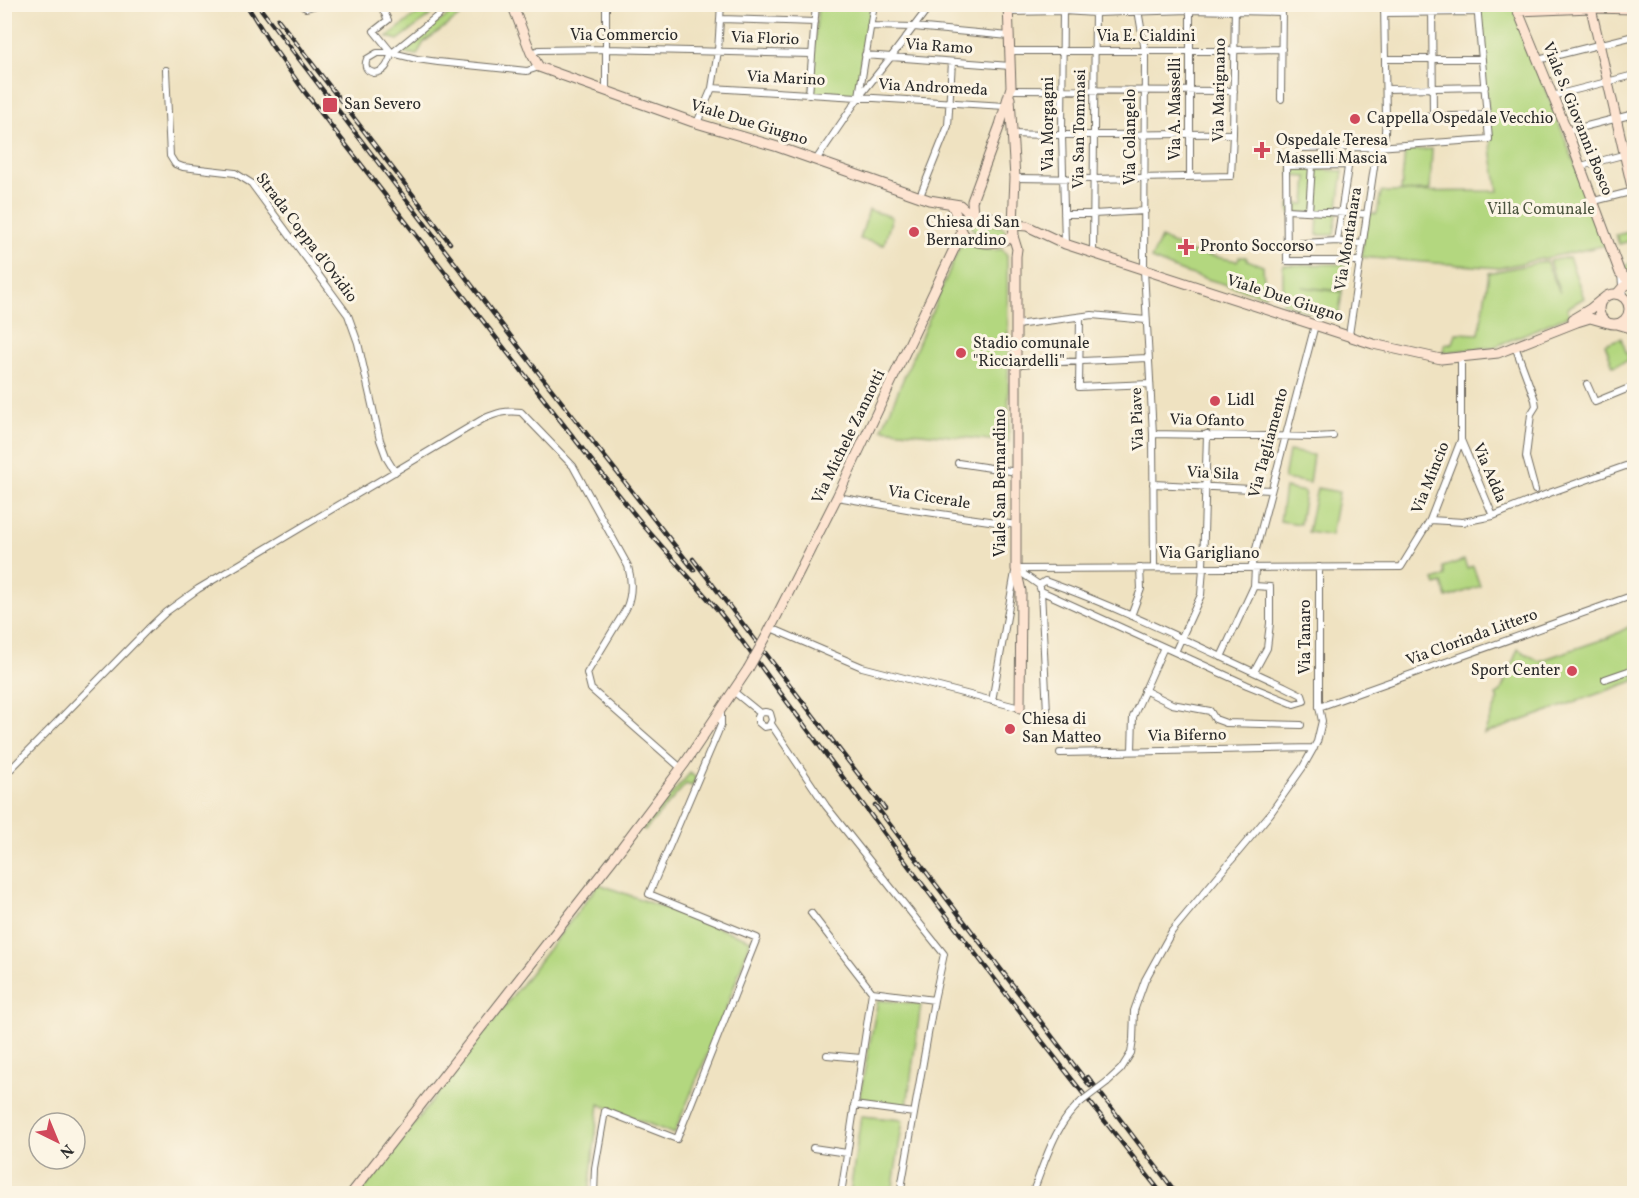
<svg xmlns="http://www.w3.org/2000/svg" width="1639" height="1198" font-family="Vollkorn,serif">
	<rect width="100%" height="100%" fill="#fcf5e5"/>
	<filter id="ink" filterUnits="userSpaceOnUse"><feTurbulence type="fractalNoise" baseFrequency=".0167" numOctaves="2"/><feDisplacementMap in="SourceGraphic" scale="12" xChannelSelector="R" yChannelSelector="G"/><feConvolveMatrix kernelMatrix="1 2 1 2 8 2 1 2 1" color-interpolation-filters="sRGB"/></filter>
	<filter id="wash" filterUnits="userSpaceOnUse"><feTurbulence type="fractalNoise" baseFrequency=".008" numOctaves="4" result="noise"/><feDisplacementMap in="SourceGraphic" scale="24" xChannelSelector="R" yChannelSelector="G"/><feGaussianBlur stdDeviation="1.35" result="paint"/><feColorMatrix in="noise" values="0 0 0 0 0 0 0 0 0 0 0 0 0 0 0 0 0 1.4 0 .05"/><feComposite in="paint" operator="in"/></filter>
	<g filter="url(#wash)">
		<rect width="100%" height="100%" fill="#efe2c1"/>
		<path fill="#b3d77f" stroke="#6f8155" stroke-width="1.5" d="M429,5H444L398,40L387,37Z
			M462,5H475L424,42L417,55L398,52Z
			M818,5H872L862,54L857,95L810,93Z
			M1478,5H1512L1607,245L1499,268L1361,257L1367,213L1377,214L1381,192L1498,191L1492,155Z
			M1432,149L1430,190L1401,191L1405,151Z
			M1290,168L1343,171L1334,235H1317L1318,214L1289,213V204H1305L1307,177L1290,176Z
			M869,210L892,217L884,245L860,239Z
			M977,221L1003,227L1005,230V236L1000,238L974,231L971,226L972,223Z
			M1629,232L1630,235L1634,234V275C1628,274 1626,272 1624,266L1634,262L1630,241L1619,244L1616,235Z
			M1161,238L1178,246L1185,251L1237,261L1239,257H1246L1247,260L1263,266L1265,296L1183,272L1151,259Z
			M964,244C977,246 989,252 1002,249L1007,255L1009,442L882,429L959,248Z
			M1569,257L1584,298L1567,308L1569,315L1494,347L1443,352L1445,344H1453L1456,333L1479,334L1489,273L1546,261L1560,293L1549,261Z
			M1345,264L1342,291L1302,287L1342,292L1338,320L1294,307L1297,299L1293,306L1283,303V265Z
			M1621,338L1629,360L1613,366L1605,344Z
			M1289,451L1313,455L1309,483L1284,479Z
			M1285,488L1305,492L1300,524L1280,521Z
			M1317,488L1339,492L1331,536L1308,532Z
			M1464,560L1467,568L1473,566L1480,586L1447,598L1442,583L1436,585L1434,580L1445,576L1443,567Z
			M1634,624V681L1484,734L1498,700L1496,695L1500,693L1518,649L1539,661L1610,637Z
			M690,773L696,778L692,786L686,784L645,830L642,829Z
			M599,884L751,940L724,1014L674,1134L599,1104L589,1193L360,1194Z
			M878,1000L921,1004L907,1106L859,1099Z
			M861,1116L903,1120L892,1193H850Z"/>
	</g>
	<g filter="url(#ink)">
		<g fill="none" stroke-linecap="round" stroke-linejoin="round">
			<defs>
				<path id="street" d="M299,4L306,8L320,4
					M380,4L388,20L374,31L392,53
					M606,4V91
					M1063,4L1062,136L1065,244
					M1137,4L1145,51L1144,270L1153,434L1154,568
					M1190,4V177
					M1432,4L1433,117
					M1008,12L1063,11L1095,13L1190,10L1282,12
					M1384,13L1478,12
					M721,19L815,22
					M870,26L914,27L1009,36
					M1010,51H1189L1282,49
					M392,53C388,64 386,72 374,73C366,71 364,66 367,59L377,53H392L417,59L438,62L527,71L539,67
					M392,53L452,4
					M531,53L539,50L607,49L811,54
					M865,55L1010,66
					M1385,59H1482
					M1538,60L1634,36
					M166,70L170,156L175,164L183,167L235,173L251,183L348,315L358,343L380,440L387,459L395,472
					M712,88L1005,106
					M1386,89L1485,87
					M1010,90L1234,91
					M809,95L816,4
					M859,96L874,4
					M1552,96L1634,75
					M1281,99L1282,4
					M1386,118L1487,115
					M697,123L712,88L718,51L721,4
					M1567,131L1634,114
					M1013,134C1086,137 1160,133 1233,134
					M1384,146L1386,118L1384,4
					M816,160L859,97L891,57L931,4
					M1286,166L1349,165
					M1581,166L1634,152
					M1015,178L1093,179L1231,176L1233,134L1235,4
					M920,196L948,126L952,62
					M1594,201L1634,191
					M1286,210L1366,214
					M1309,211L1312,165
					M1064,214H1093L1145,211
					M1337,241L1362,244
					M1287,244L1337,241L1351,147
					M1093,254L1095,4
					M1359,261H1287L1286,162L1293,161V148L1377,147L1489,139L1477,4
					M1621,274L1623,297
					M1080,317L1079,387L1150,384
					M1016,325L1092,315L1146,320
					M1349,335L1377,147
					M1515,346L1535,400L1536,406L1531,414L1526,457L1535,490
					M1016,364L1148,358
					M1587,384L1595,402L1634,386
					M1153,434L1315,437L1333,436
					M1461,440L1493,516
					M958,463L1017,472
					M1153,484L1271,490
					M837,497L913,510L1017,525
					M1430,520L1463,522L1493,516L1552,492L1634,463
					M1251,568L1315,325
					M1016,569L1401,567L1430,520L1461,440V357
					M1016,569L1039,585
					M1041,591L1247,685L1294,704L1304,701L1302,695L1284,686C1205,650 1126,610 1045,581L1039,585L1041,591L1047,712
					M1131,616L1141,589L1140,568
					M771,628L862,667L1020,708
					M1175,652L1201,595L1203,568L1207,434
					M1221,657L1254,586L1255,568
					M1254,672L1267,648L1270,623V587L1254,586
					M1605,679L1634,669
					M1144,690L1172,704L1210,711L1215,719L1226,723L1301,725
					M733,691L760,713L765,712L770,713L772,720L769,726L764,727L758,722V717L760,713
					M992,701L1015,572
					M1319,707L1634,595
					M771,724L826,806L944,954L934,1000L900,1194
					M1132,750L1133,717L1164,647
					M1060,753L1314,748
					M4,776L148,629L166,612L198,589L483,419C497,413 505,410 521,412L573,466L628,566C632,580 632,595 626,609L587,673L591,689L681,768
					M811,913L872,992L934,1000
					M827,1055L861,1058
					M1107,1082L1121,1069L1131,1053L1133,1040L1134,1011L1145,980L1172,931L1270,814L1303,767L1317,742L1322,721L1319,707V567
					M854,1105L914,1113
					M813,1148L847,1153
					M594,1194L595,1168L605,1111L677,1139L757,938L649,894L721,725V710
					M841,1194L872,992
					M1032,1194C1046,1160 1054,1125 1082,1101"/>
				<path id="secondary" d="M512,4L531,53L539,67L693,122L778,147L929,200L960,205L970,214L987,216L1011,223L1013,224L1014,234C1004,246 969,247 962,231C957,221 957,213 951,204
					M1515,4L1567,131L1620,273L1627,279H1634
					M1590,4L1634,196
					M1518,11L1591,8L1634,9
					M1010,98L1015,178L1013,224
					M973,214L972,201L1000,125L1011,87L1008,4
					M1013,225L1027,226L1065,244L1373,344L1441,359L1498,353L1577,322L1590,318L1608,323
					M1013,236L1017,249L1016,256V569L1021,591L1020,708
					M1599 309a15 15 0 1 1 30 0a15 15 0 1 1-30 0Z
					M1617,294L1623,287L1634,281
					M1573,319L1590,309L1601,300
					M1617,324L1634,329
					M766,637L837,497L962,232
					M351,1194L613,859L685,763L748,669"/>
			</defs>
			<use href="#street" stroke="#706b60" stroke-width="8"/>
			<use href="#secondary" stroke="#706b60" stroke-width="11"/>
			<use href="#street" stroke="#fff" stroke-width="6"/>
			<use href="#secondary" stroke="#fde4d1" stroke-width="9"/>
			<defs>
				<path id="rail" d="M246,4L272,46L304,91L595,465L643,525L717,609L739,637L910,868L1042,1041L1162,1194
					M257,4L538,372L694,570
					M278,19L450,243
					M693,559L885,809
					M875,805L1090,1086
					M1088,1077L1177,1194"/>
			</defs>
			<use href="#rail" stroke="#2b2b2b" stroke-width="4.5"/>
			<use href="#rail" stroke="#fcf5e5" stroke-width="2" stroke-dasharray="7" stroke-linecap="butt"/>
			<defs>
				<path id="street-bridge" d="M1082,1101L1107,1082"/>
				<path id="secondary-bridge" d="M748,669L766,637"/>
			</defs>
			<use href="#street-bridge" stroke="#706b60" stroke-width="8" stroke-linecap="butt"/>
			<use href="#secondary-bridge" stroke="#706b60" stroke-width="11" stroke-linecap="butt"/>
			<use href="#street-bridge" stroke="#fff" stroke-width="6"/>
			<use href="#secondary-bridge" stroke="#fde4d1" stroke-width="9"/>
		</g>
	</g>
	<g fill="#d1495b" stroke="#fcf5e5" stroke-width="2">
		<rect x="322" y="97" width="16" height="16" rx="3"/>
		<circle cx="1355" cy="119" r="6"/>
		<path d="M1259 141h6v6h6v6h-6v6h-6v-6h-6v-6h6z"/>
		<circle cx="914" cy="232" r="6"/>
		<path d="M1183 238h6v6h6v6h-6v6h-6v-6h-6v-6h6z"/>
		<circle cx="961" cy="353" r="6"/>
		<circle cx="1215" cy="401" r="6"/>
		<circle cx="1572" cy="671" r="6"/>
		<circle cx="1010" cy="729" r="6"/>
	</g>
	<g text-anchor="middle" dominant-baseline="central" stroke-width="6" stroke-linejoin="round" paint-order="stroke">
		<g font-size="16" fill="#2b2b2b" stroke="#fcf5e5">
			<text x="624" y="36">Via Commercio</text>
			<text x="1146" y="37">Via E. Cialdini</text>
			<text transform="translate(765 39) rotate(2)">Via Florio</text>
			<text transform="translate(939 47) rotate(4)">Via Ramo</text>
			<text transform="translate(786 79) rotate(3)">Via Marino</text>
			<text transform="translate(933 88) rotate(3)">Via Andromeda</text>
			<text transform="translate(1220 90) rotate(-89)">Via Marignano</text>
			<text transform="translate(1176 109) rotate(-90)">Via A. Masselli</text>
			<text transform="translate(1577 119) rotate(68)">Viale S. Giovanni Bosco</text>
			<text transform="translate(749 123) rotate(17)">Viale Due Giugno</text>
			<text transform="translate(1049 124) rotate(-90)">Via Morgagni</text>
			<text transform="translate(1080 129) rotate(-89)">Via San Tommasi</text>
			<text transform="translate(1131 137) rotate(-90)">Via Colangelo</text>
			<text transform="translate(306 238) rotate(53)">Strada Coppa d'Ovidio</text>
			<text transform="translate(1349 239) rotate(-81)">Via Montanara</text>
			<text transform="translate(1285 299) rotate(18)">Viale Due Giugno</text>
			<text transform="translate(1138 419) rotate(-92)">Via Piave</text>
			<text transform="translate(1207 421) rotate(1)">Via Ofanto</text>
			<text transform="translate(849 437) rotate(-64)">Via Michele Zannotti</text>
			<text transform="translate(1269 443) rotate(-75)">Via Tagliamento</text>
			<text transform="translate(1489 473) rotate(67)">Via Adda</text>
			<text transform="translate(1213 474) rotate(3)">Via Sila</text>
			<text transform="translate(1431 478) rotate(-68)">Via Mincio</text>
			<text transform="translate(1001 483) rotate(-90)">Viale San Bernardino</text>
			<text transform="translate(929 498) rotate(9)">Via Cicerale</text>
			<text x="1209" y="554">Via Garigliano</text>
			<text transform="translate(1306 637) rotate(-90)">Via Tanaro</text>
			<text transform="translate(1472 638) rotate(-20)">Via Clorinda Littero</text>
			<text transform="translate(1187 736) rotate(-1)">Via Biferno</text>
		</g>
		<g font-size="16" fill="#2b2b2b" stroke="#fcf5e5" text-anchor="start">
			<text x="344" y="105">San Severo</text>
			<text x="1367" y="119">Cappella Ospedale Vecchio</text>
			<text x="1276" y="141">Ospedale Teresa<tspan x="1276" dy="18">Masselli Mascia</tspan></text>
			<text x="926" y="223">Chiesa di San<tspan x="926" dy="18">Bernardino</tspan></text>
			<text x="1200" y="247">Pronto Soccorso</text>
			<text x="973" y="344">Stadio comunale<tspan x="973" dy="18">"Ricciardelli"</tspan></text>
			<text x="1227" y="401">Lidl</text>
			<text x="1560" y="671" text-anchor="end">Sport Center</text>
			<text x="1022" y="720">Chiesa di<tspan x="1022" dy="18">San Matteo</tspan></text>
		</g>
		<g font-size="16" fill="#4d5640" stroke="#fcf5e5">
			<text x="1541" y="210">Villa Comunale</text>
		</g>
	</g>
	<rect width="1639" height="1198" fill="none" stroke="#fcf5e5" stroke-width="24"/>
	<g transform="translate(57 1141) rotate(137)"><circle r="28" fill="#fcf5e5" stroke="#a8a49b" stroke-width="1.5"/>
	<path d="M0-4.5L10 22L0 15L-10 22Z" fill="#d1495b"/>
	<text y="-9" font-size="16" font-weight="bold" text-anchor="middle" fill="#2b2b2b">N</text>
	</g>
</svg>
